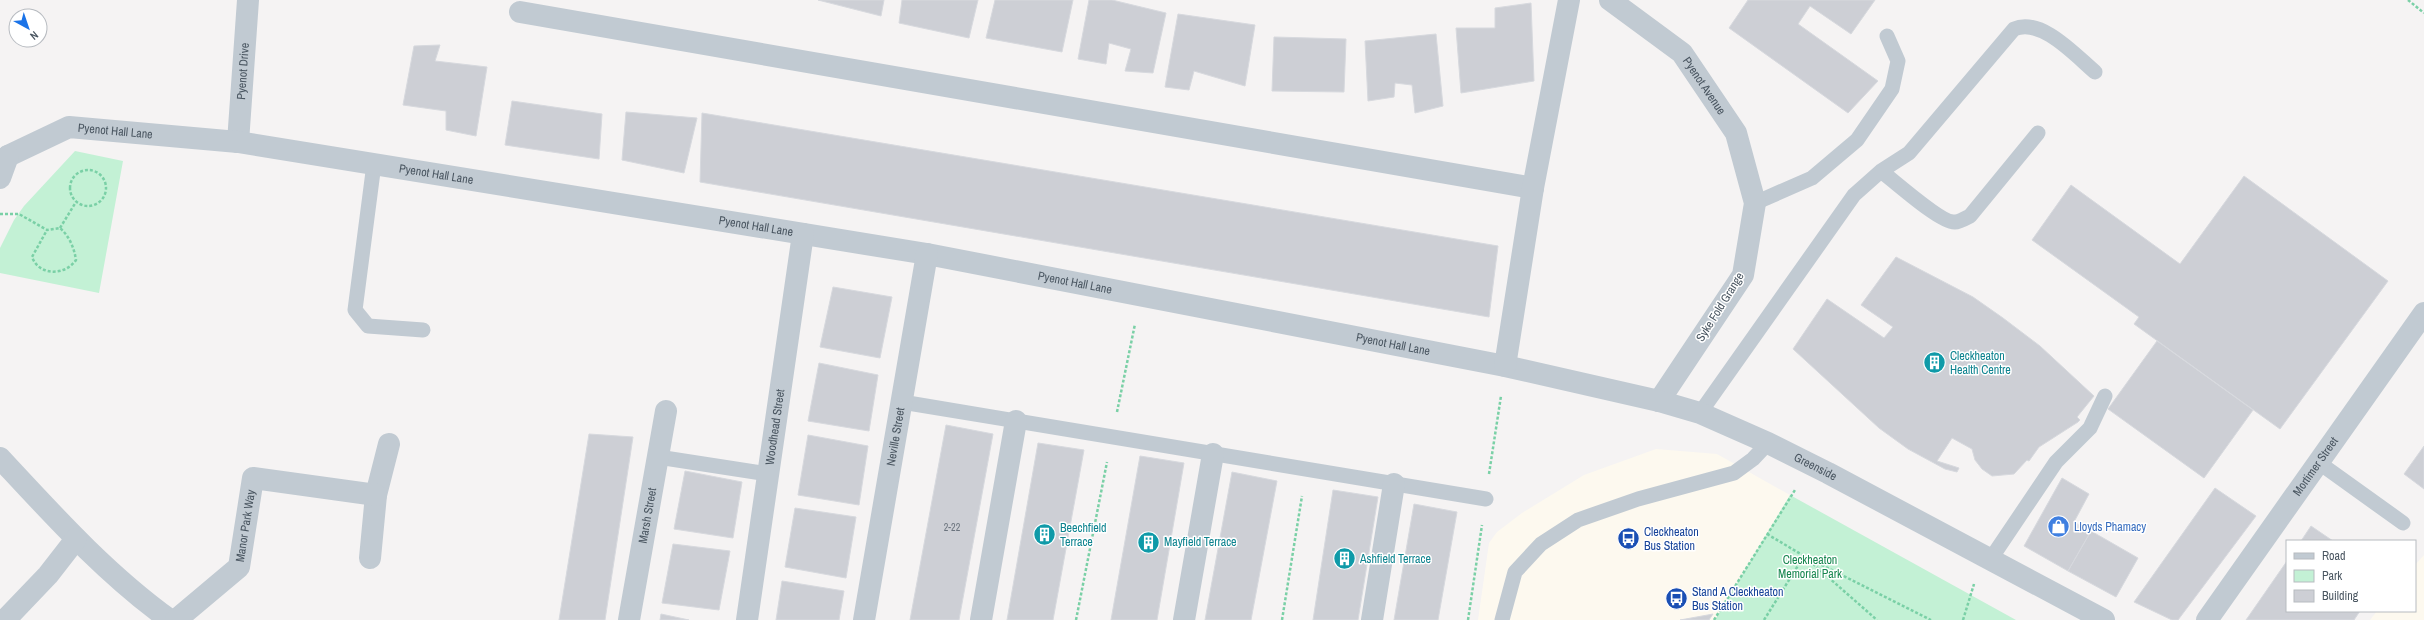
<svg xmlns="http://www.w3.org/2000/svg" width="2424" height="620" font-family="'Archivo Narrow',sans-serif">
	<rect width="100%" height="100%" fill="#f5f3f3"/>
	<path fill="#fdf9ef" d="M1656,449L1717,454L1790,495L1715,620H1478L1489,543L1497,532L1522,513L1584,475Z
		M2424,555V620H2370L2377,611H2415V565Z"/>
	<path fill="#c3f1d5" d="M75,151L123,161L99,293L0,273V248L14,220L24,206Z
		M1790,495L2016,620H1715Z"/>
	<path fill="#cdcfd5" stroke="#d7d9de" d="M818,0H884L881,16Z
		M902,0H978L969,38L899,23Z
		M995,0H1073L1062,52L986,38Z
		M1089,0H1112L1166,13L1153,73L1125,71L1131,49L1109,43L1106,64L1078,59Z
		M1748,0H1875L1851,34L1810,6L1798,24L1878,81L1848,113L1729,28Z
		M1531,3L1534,81L1461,93L1456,28H1495V8Z
		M1178,14L1255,25L1245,86L1194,71L1189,90L1165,87Z
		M1436,34L1443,106L1415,113L1412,85L1395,83L1394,97L1368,101L1365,41Z
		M1274,37L1346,39L1344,92L1272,91Z
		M440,45L435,61L487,67L476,136L446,130V111L403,105L414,46Z
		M512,101L602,114L599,159L505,145Z
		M626,112L697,118L684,173L622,160Z
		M702,113L1498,246L1489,317L700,182Z
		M2244,176L2388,281L2280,429L2134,324L2139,317L2032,240L2071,185L2180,264Z
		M1896,257L1973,297L2003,318L2040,346L2094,396L2077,417L2080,420L2078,422L2039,447L2029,461L2027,460L2014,474L1992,476L1982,469L1975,460L1972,449L1952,438L1937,461L1959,468L1957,472L1945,469L1908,449L1879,428L1793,349L1827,299L1884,338L1893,327L1861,305Z
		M833,287L892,297L880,358L820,347Z
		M2157,341L2253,410L2204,478L2108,409Z
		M819,363L878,375L869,431L808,421Z
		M946,425L993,434L959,620H910Z
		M589,434L633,437L605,620H559Z
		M808,435L868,446L859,505L798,495Z
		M1038,443L1084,450L1053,620H1007Z
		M2424,446V489L2404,474Z
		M1140,456L1184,463L1157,620H1111Z
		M685,471L742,482L733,538L674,529Z
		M1232,472L1277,481L1251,620H1205Z
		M2062,478L2089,494L2074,522L2091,531L2068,571L2024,546Z
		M2215,488L2256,516L2178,620H2172L2134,602Z
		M1333,490L1378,497L1358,620H1313Z
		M1414,504L1457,512L1438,620H1394Z
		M795,508L856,517L846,578L785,567Z
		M2311,526L2333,541H2301Z
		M2091,531L2138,558L2116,597L2068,571Z
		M673,544L730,551L719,610L662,603Z
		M2287,561V611H2360L2354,620H2246Z
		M782,581L844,591L839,620H776Z
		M661,614L689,620H660Z
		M1713,614L1709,620H1680Z"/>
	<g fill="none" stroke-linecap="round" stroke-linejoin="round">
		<path stroke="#7ad0a6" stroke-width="2.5" stroke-dasharray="3 2" stroke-linecap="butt" d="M2408,0L2424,13
			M70 188a18 18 0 1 1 36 0a18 18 0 1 1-36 0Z
			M0,214H19L47,230L60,228C69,236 74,247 76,260C65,276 39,276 32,257L47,230
			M60,228L76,202
			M1117,412L1135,324
			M1489,474L1501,396
			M1767,534L1804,556L1877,620
			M1076,620L1107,462
			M1282,620L1302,496
			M1468,620L1482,525
			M1714,620L1795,490
			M1764,620L1804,556L1931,620
			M1963,620L1974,584"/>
		<path stroke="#c1cad2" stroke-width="15" d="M374,164L355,310L368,326L423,330
			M1881,171C1894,181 1942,224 1955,222C1960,222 1966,218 1970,216L2038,133
			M1755,203L1812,178L1857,140L1892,89L1898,61L1887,36
			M902,402L1486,499
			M1700,413L1854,195L1881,171L1909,153L2014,29C2041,17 2075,55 2095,72
			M658,457L768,474
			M2318,462L2403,523
			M1990,560L2056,462L2090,428L2105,396
			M1502,620L1515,572L1541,544L1578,520L1638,499L1734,473L1753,459L1768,443"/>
		<g stroke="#c1cad2" stroke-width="22">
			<path id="s1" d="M1610,0L1682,53L1736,133L1755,203L1743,275L1659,401"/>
			<path d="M520,12L1533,188"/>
			<path id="s2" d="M238,142L248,0"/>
			<path id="s3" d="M8,156L69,127L238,142L927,254L1505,366L1659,401L1700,413L1768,443L1828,473L2104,620"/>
			<path d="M0,178L8,156"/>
			<path d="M1505,366L1533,188L1569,0"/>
			<path d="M0,458C53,515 106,574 170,620"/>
			<path d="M370,558L376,495L389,444"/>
			<path d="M5,620L48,575L76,539"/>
			<path id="s4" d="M176,620L239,567L253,478L376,495"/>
			<path id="s5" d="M629,620L666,411"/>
			<path id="s6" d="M747,620L803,234"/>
			<path id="s7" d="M864,620L927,254"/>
			<path d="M981,620L1016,421"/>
			<path d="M1184,620L1213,454"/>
			<path d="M1372,620L1394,484"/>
			<path id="s8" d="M2207,620L2424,313"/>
		</g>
	</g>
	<defs>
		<symbol id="building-disc" viewBox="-11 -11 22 22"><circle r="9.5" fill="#0f9aa8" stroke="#fff"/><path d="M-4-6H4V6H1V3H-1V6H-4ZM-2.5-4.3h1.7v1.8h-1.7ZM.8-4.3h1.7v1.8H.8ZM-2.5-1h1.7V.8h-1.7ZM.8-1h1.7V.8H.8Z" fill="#fff"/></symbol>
		<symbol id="shop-disc" viewBox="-11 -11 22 22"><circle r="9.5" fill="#3f7fe0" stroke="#fff"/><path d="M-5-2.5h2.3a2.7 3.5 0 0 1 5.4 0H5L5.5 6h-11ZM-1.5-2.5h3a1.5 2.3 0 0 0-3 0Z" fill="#fff"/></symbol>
		<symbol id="bus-disc" viewBox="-11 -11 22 22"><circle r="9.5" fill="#1a4fb4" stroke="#fff"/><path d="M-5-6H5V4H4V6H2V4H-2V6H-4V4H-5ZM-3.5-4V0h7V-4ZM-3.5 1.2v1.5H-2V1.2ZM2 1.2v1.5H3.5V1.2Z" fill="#fff"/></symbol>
	</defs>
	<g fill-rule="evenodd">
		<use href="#building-disc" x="1922" y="350" width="25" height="25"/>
		<use href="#shop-disc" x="2046" y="514" width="25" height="25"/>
		<use href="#building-disc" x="1032" y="522" width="25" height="25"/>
		<use href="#bus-disc" x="1616" y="526" width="25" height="25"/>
		<use href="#building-disc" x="1136" y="530" width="25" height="25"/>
		<use href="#building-disc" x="1332" y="546" width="25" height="25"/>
		<use href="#bus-disc" x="1664" y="586" width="25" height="25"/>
	</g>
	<g text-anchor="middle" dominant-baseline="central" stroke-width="3" stroke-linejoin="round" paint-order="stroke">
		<g font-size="10" fill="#6b747e">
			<text x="952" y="527">2-22</text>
		</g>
		<g font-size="12" fill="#4a5661" stroke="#fff">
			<text stroke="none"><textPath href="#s2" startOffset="71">Pyenot Drive</textPath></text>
			<text stroke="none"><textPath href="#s1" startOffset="129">Pyenot Avenue</textPath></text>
			<text stroke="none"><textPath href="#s3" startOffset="114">Pyenot Hall Lane</textPath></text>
			<text stroke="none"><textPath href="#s3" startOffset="438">Pyenot Hall Lane</textPath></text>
			<text stroke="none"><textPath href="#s3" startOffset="762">Pyenot Hall Lane</textPath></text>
			<text stroke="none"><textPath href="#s3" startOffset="1086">Pyenot Hall Lane</textPath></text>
			<text transform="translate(1720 307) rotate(-58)">Syke Fold Grange</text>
			<text stroke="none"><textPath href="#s3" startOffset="1410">Pyenot Hall Lane</textPath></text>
			<text stroke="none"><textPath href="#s6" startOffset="195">Woodhead Street</textPath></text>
			<text stroke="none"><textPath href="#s7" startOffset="186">Neville Street</textPath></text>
			<text stroke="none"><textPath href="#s3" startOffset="1852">Greenside</textPath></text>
			<text stroke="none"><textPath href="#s8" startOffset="188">Mortimer Street</textPath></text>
			<text stroke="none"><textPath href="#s5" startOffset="106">Marsh Street</textPath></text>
			<text stroke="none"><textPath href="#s4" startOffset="124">Manor Park Way</textPath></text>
		</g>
		<g font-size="12" fill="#0d838f" stroke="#fff" text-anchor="start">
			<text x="1950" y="356">Cleckheaton<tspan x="1950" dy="14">Health Centre</tspan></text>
			<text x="1060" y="528">Beechfield<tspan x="1060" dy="14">Terrace</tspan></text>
			<text x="1164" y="542">Mayfield Terrace</text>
			<text x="1360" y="559">Ashfield Terrace</text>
		</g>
		<g font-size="12" fill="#366cbe" stroke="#fff" text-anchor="start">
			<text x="2074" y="527">Lloyds Phamacy</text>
		</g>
		<g font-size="12" fill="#164399" stroke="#fff" text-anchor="start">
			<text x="1644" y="532">Cleckheaton<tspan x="1644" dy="14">Bus Station</tspan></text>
			<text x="1692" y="592">Stand A Cleckheaton<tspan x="1692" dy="14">Bus Station</tspan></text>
		</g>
		<g font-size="12" fill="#17864f" stroke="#fff">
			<text x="1810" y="560">Cleckheaton<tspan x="1810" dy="14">Memorial Park</tspan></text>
		</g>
	</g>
	<rect x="2286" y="540" width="130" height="72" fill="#ffffff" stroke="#b7bbc0"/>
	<rect x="2294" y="553" width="20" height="6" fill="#c1cad2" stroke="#b7bbc0"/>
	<text x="2322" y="560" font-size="12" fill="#4a5661">Road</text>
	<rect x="2294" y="570" width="20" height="12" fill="#c3f1d5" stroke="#b7bbc0"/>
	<text x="2322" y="580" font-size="12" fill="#4a5661">Park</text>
	<rect x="2294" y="590" width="20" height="12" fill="#cdcfd5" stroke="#b7bbc0"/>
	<text x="2322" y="600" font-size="12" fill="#4a5661">Building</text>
	<g transform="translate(28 28) rotate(140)"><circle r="19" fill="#ffffff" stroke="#b7bbc0"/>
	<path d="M0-3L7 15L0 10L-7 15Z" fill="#1a73e8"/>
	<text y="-6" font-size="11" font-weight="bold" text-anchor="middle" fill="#4a5661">N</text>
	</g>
</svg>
